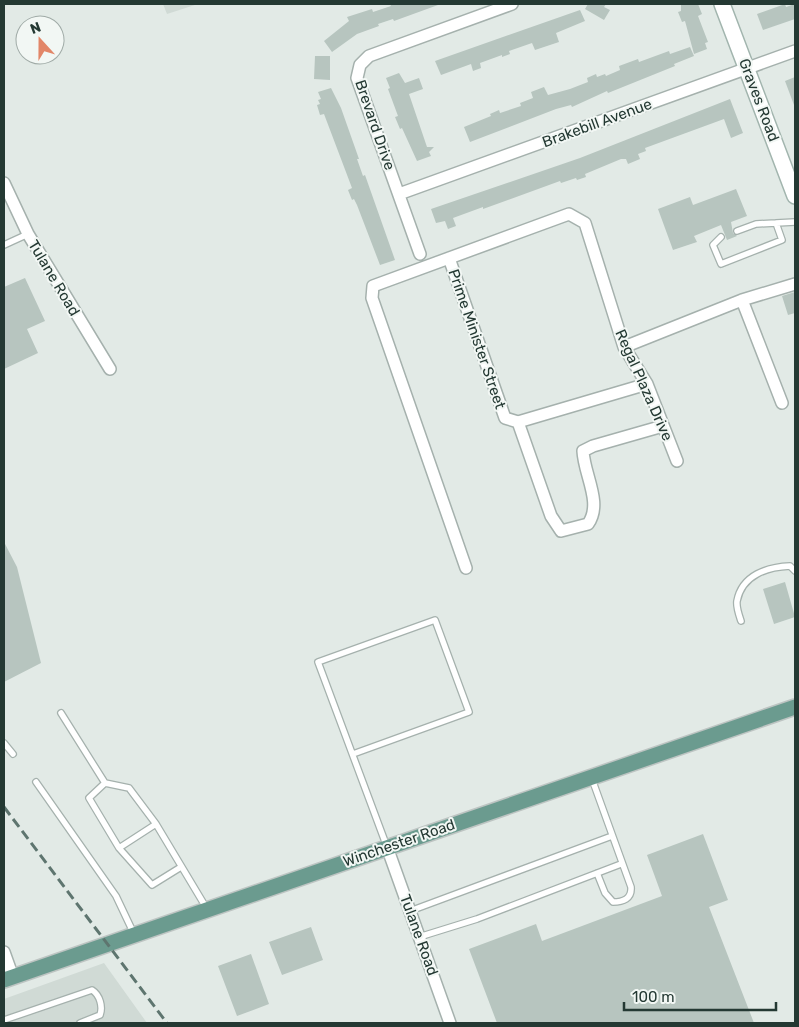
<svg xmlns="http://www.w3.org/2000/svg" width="799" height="1027" font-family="Rubik,sans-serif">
	<rect width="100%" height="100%" fill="#e2eae6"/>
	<path fill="#d0dad5" d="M163,4H198L167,14Z
		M104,963L147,1023H4V999Z"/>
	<path fill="#b7c5bf" d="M390,4L438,5L394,21L393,19L378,24L379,26L357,34L332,52L324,41L349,21L347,17L372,9L373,12L391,6Z
		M588,4H606L604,7L610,10L604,20L585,9Z
		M681,4H698L702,14L698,16L708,42L705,43L707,49L694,54L685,21L682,22L678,12L681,11Z
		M785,4L786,7L795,4V19L763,30L757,14Z
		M580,10L585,21L556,33L559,42L535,50L532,43L509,51L510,54L502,57V55L480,63L481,68L473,71L471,64L441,75L435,61Z
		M690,47L694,56L674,64L675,66L608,93L607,91L572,107L571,105L556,109L470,142L464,127L491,116L490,114L499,110L500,113L521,106L520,103L533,98L531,92L544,87L548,95L570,89L588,82L587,78L596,74L597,77L605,74L606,76L620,70L619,66L638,59L639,62L669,51L670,54Z
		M315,56H330V80L314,79Z
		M399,73L405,83L419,78L423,89L409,94L427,147H434L429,152L431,156L417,161L402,128L400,129L395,117L398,116L388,89L390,88L386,78Z
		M795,77V105H794L785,81Z
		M331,88L341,108L359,159H357L363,176L365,175L395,260L380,265L357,205L354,199L352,200L348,190L352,188L324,114L320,115L317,105L320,104L318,100L321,99L318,92Z
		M730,99L743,133L731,138L724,119L645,148L646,151L638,154L640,159L628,164L626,159H621L585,174L586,177L577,180L576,178L561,183L560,181L483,209V207L453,218L456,226L448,229L445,221L436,223L431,209L580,158Z
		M736,189L747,216L731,222L733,233L737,236L727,240L721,225L694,236L697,242L673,250L658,209L690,197L693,205Z
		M25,278L45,321L27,329L38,353L4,369V287Z
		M795,292V313L788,315L782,296Z
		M4,542L17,567L41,663L4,682Z
		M785,582L795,617L774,624L763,589Z
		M703,834L728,900L709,907L754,1023H497L469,949L536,924L542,941L662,896L647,855Z
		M311,927L323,960L282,975L269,942Z
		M251,954L269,1004L237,1016L218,966Z"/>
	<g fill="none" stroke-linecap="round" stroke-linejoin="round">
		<defs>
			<path id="lane" d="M737,231L756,224L776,223
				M721,237L713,245L721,264L782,240L776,223L795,222
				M4,245L28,234
				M741,621C739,615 736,607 737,601C742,575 767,567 790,566L795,571
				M61,713L105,783L129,788L156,824L207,909
				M4,743L13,754
				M353,754L469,712L435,620L318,662C341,724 364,786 387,847
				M592,779L631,887C632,899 623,902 613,902L605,893L597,873
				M36,782L116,896L134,934
				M105,783L89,798L119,848L152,885L181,867
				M119,848L156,824
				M410,911L612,836
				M419,937L477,919L621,864
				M4,1020L92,990C100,995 103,1007 100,1015L80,1023"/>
			<path id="street" d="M4,183L28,234L110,369
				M399,194L795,51
				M420,254L357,78L360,65L369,56L512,4
				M449,258L505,418L518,422L551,516L561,531L588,524C603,503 584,475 583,451L593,446L663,426
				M742,300L782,403
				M624,347L742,300L795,284
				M518,422L647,384
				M466,568L372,298L373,286L569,214L585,223L624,347L647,384L677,461
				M387,847L450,1023
				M4,952L13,977"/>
			<path id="secondary" d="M722,4L795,196"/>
			<path id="primary" d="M4,980L795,707"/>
		</defs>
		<use href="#lane" stroke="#a5b1ad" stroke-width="8"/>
		<use href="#street" stroke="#a5b1ad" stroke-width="14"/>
		<use href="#secondary" stroke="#a2b5ae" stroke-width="18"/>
		<use href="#primary" stroke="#bdc4c2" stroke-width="18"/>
		<use href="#lane" stroke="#fff" stroke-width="5.5"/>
		<use href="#street" stroke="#fff" stroke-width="11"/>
		<use href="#secondary" stroke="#fff" stroke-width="15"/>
		<use href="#primary" stroke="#6b9b8f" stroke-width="15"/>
		<path stroke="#5e756f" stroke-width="3" stroke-dasharray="10 5" stroke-linecap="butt" d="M4,807L167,1023"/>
	</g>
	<g text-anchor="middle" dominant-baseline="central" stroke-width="4" stroke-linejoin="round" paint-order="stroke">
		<g font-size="15" fill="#243933" stroke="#f2f7f4">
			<text transform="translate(759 100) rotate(69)">Graves Road</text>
			<text transform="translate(597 123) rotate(-20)">Brakebill Avenue</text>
			<text transform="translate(375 125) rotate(71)">Brevard Drive</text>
			<text transform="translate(54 278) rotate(59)">Tulane Road</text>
			<text transform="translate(477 339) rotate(71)">Prime Minister Street</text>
			<text transform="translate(644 385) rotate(66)">Regal Plaza Drive</text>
			<text transform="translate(399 843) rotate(-19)">Winchester Road</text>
			<text transform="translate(419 935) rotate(70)">Tulane Road</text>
		</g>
	</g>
	<rect width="799" height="1027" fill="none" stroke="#243933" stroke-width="10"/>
	<g transform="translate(40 40) rotate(339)"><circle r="24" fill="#f2f7f4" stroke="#a0aba7"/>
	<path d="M0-4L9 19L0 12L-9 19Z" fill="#e28668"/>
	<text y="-8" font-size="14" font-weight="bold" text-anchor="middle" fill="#243933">N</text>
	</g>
	<path d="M624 1002v8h152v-8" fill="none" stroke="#243933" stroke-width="2.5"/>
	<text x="632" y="1002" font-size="15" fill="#243933" stroke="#f2f7f4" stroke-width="4" paint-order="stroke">100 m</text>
</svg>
